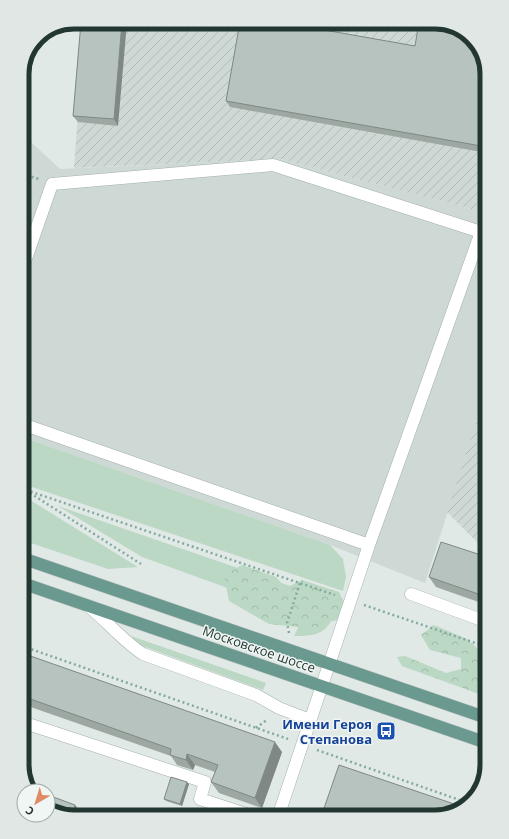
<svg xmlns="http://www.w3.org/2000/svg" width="509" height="839" font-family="'Open Sans',sans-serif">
	<defs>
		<pattern id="industrial-furrows" width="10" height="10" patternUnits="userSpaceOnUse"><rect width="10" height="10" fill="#ced8d4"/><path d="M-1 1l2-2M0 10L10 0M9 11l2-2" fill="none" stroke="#b1bab6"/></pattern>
		<pattern id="forest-crowns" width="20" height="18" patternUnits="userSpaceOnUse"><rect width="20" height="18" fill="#bbd8c4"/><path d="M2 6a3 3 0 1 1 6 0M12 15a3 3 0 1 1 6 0" fill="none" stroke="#a0baa9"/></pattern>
	</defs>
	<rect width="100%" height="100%" fill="#e0e9e5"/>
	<path fill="#ced8d4" d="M32,50L26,108L32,143L60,169L280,159L487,213V389L425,583L330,545L22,437V71Z"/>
	<path fill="url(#industrial-furrows)" d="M85,22H439L482,51L487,74V213L280,159L74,168Z
		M487,389V547L479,544L447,512Z"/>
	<path fill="#bbd8c4" d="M22,437L330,545L343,559L346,577L343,591L26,485L22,483Z
		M22,495L138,567L108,569L22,540Z
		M58,506L293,587L264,610L225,587L142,557Z
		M315,594L340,601C329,628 326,637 294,636Z
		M131,636L266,683L263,690L140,645Z"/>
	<path fill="url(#forest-crowns)" d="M242,565L276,577L286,588L302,580L339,592L345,605L338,620L327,622L319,629L269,624L229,601L224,575Z
		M434,625L467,639L480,651H487V697L402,666L397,657L405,656L446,673L461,669V658L430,650L421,635Z"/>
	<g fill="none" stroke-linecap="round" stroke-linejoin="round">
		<defs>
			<path id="minor" d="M22,270L52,184L273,165L481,232L369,545
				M22,424L369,545L279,814
				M411,594L487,622
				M88,606C107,621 123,641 143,654L256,695L279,708L310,720
				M22,722L205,782L200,799L249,815"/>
			<path id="major" d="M22,558L487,718
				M22,583L487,743"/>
		</defs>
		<use href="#minor" stroke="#a4b0ac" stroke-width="13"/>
		<use href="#major" stroke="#bdc3c2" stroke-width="13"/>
		<path stroke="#84a99f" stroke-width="2.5" stroke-dasharray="2 3" stroke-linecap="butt" d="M22,174L39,179
			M26,490L335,595
			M30,493L141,564
			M364,605L487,647
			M289,633L287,623L300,583
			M22,646L288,739
			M256,728L268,719
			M317,750L468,803"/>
		<use href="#minor" stroke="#fff" stroke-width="12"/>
		<use href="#major" stroke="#6a998f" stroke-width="12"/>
	</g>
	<path fill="#9da8a3" d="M81,22L118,126L78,122L73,116Z
		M415,46L487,74V153L230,107L226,101Z
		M487,557V605L436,587L429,577Z
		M22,653L282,752L262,808L219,793L211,782L215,772L195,765L193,770L177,765L171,756L22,704Z
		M189,784L182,806L166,801L164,799Z"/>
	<path fill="#7f8885" d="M122,22H127L118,126L114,119Z
		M275,742L282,752L262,808L255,798Z
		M187,754L195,765L193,770L186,760Z
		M187,782L189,784L182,806L180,804Z
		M75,805L80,811L78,817H71Z"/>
	<path fill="#b6c3be" stroke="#7f8885" d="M81,22H122L114,119L73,116Z
		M240,22H279L415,46L419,22H439L464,31L482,51L487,74V147L226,101Z
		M441,542L487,557V597L429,577Z
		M22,653L275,742L255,798L211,782L218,765L187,754L186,760L170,755L171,749L22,696Z
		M339,765L463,807L458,812L322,814Z
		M171,777L187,782L180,804L164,799Z
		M28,788L35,791H30Z
		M48,795L75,805L71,817L48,809Z
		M108,813L118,816H107Z"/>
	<defs>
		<symbol id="bus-square" viewBox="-11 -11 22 22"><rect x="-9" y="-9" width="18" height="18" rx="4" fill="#1a4fb4" stroke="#f0f6f3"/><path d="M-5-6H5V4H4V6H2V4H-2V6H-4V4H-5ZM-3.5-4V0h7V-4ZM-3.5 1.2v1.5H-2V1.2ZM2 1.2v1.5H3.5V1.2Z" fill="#fff"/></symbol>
	</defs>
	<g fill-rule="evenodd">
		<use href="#bus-square" x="375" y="720" width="22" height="22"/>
	</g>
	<g text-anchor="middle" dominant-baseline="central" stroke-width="3" stroke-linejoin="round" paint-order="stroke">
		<g font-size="13" fill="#233732" stroke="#f0f6f3">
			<text transform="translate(259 649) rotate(19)">Московское шоссе</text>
		</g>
		<g font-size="13" font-weight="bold" fill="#164399" stroke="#f0f6f3" text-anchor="end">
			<text x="372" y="724">Имени Героя<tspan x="372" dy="15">Степанова</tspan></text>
		</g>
	</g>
	<path d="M0 0H509V839H0ZM74 29H435A45 45 0 0 1 480 74V765A45 45 0 0 1 435 810H74A45 45 0 0 1 29 765V74A45 45 0 0 1 74 29Z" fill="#e0e7e4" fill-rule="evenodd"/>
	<path fill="none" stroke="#233732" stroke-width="5" d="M74 29H435A45 45 0 0 1 480 74V765A45 45 0 0 1 435 810H74A45 45 0 0 1 29 765V74A45 45 0 0 1 74 29Z"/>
	<g transform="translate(36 803) rotate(218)"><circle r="19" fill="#f0f6f3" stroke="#9eaaa6"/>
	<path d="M0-3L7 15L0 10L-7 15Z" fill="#e08a67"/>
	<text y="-6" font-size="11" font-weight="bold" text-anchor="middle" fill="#233732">С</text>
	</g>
</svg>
